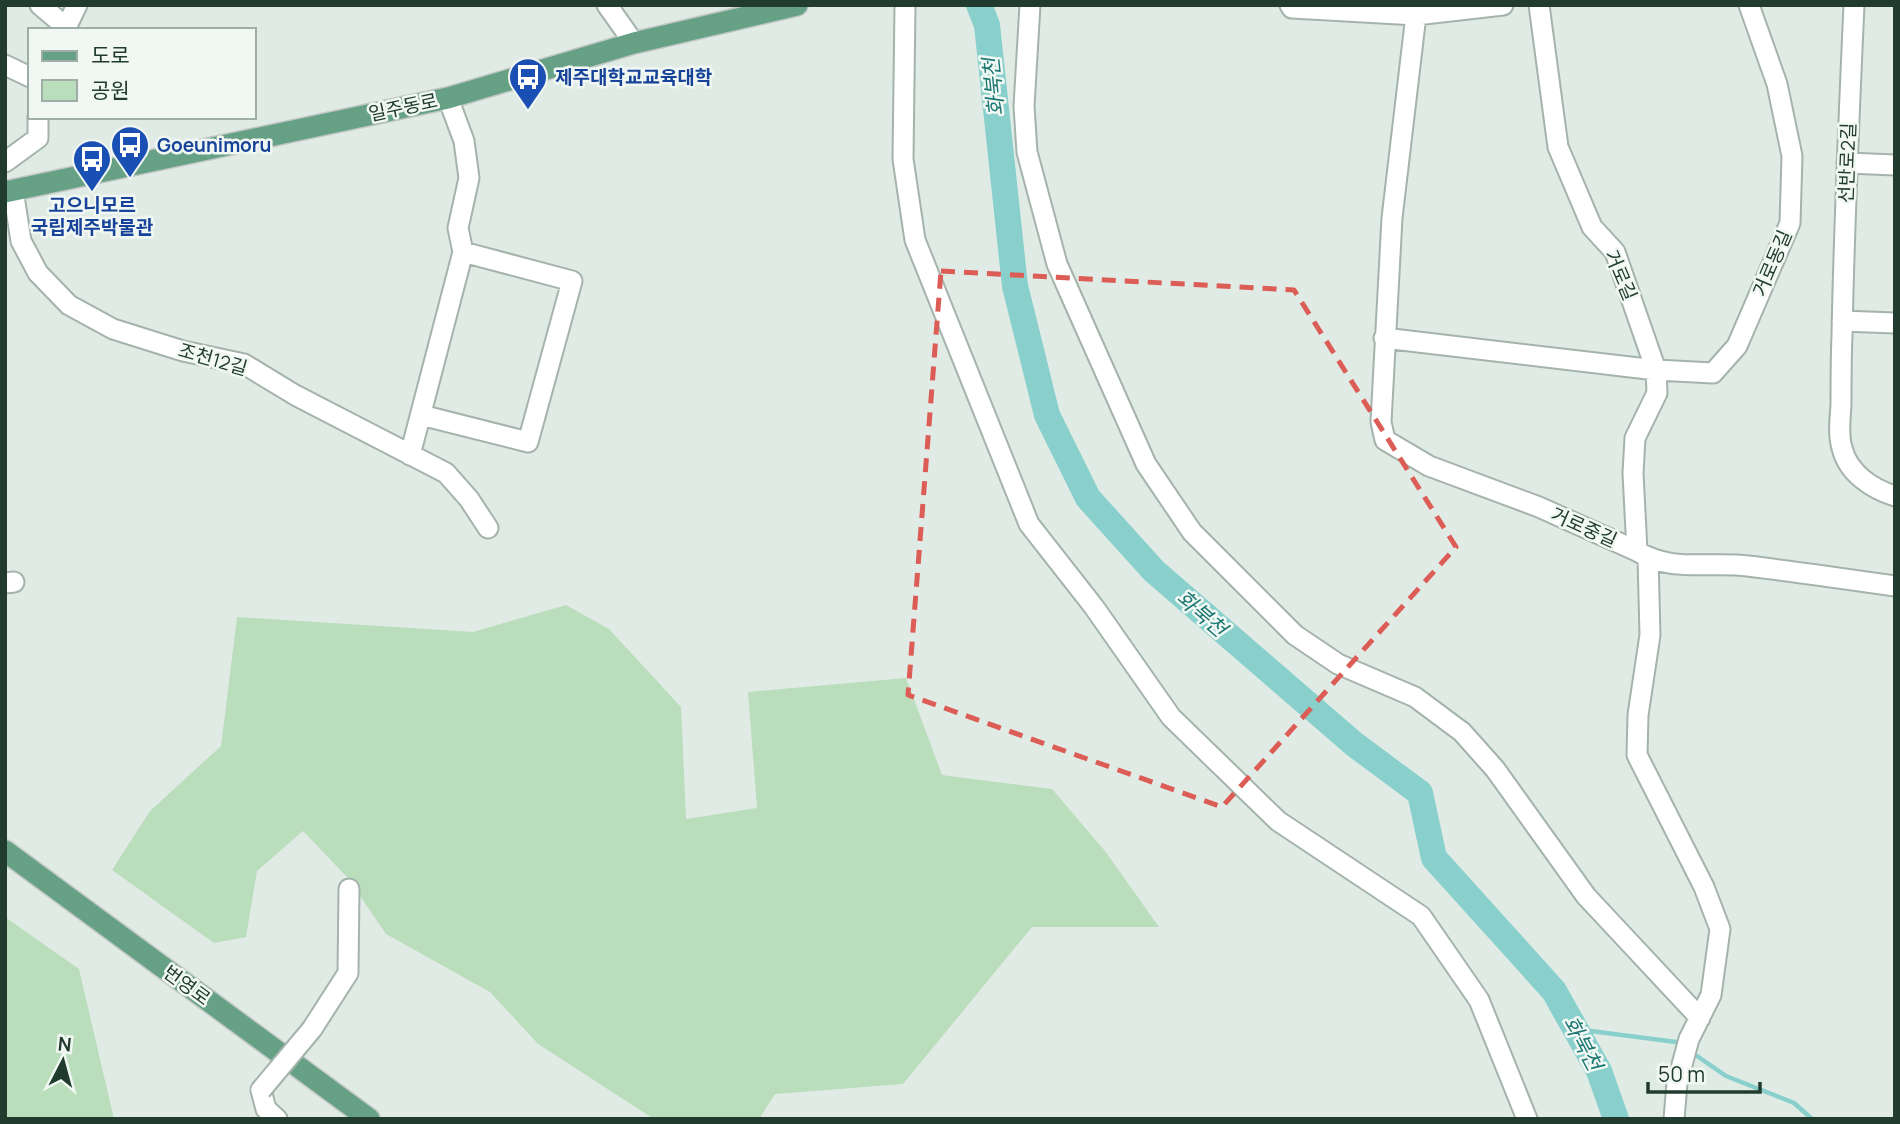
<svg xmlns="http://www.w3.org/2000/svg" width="1900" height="1124" font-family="Manrope,'Noto Sans KR',sans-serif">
	<rect width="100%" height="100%" fill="#e1ebe5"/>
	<path fill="#baddbc" d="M566,605L609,629L681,707L686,819L757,808L748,692L906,678L942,775L1052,789L1105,851L1159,927H1032L903,1084L775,1094L759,1119H654L538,1044L490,992L386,934L347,877L303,831L257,871L246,937L214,943L112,870L150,811L221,746L237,617L473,632Z
		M5,917L79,969L114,1119H5Z"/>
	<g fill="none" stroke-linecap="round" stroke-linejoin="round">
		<path stroke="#89d0cc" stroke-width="4.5" d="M1575,1029L1676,1042
			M1697,1056L1726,1076L1794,1103L1812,1119"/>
		<path stroke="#89d0cc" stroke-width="26" d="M979,5L987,25L1015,286L1047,415L1088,498L1154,571L1354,744L1420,793L1434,858L1554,991L1599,1071L1616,1119"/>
		<defs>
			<path id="minor" d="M40,5L66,27
				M607,5L634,43
				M905,5L903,159L915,240L1029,524L1094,607L1171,717L1278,821L1421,916L1479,1000L1527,1119
				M1030,5L1024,106L1027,152L1057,264L1146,464L1192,532L1295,635L1338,664L1415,697L1462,732L1495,769L1586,896L1700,1018
				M1290,5L1292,8L1416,15L1503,5
				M1539,5L1558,147L1592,227L1615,252L1656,370L1657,393L1635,438L1633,473L1637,551
				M1854,5C1849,115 1844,226 1842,336C1841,359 1841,382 1841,405C1840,419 1838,435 1842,448C1848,473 1872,489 1895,496
				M1416,15L1392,218L1381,422L1385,440L1429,466L1539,507L1637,551C1671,573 1710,561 1748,566C1797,572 1846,579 1895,586
				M65,30L77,5
				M5,65L30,77
				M5,162L38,138V117
				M1847,163L1895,165
				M13,190L21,241L38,273L69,305L113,329L183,351L244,364L295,395L446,473L469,499L488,528
				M1842,321L1895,323
				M1384,338L1656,370L1713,373L1737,346L1790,223L1792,156L1777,84L1749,5
				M421,415L528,442L572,281L463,252
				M410,455L463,252L458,228L469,178L464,141L448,98
				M1648,558L1650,635L1638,715L1637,755L1704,887L1720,929L1711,995L1689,1039L1677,1083L1674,1119
				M5,583L14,582
				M312,1029L348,973L349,889
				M261,1090L266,1109L277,1119"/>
			<path id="major" d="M5,192L448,98L634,43L797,5
				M5,851L369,1119"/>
		</defs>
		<use href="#minor" stroke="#a4b3ab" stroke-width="23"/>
		<use href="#major" stroke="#c1c8c5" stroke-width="24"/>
		<use href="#minor" stroke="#fff" stroke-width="19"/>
		<use href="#major" stroke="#66a185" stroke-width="21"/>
		<defs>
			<path id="minor-bridge" d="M261,1090L312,1029"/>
		</defs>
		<use href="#minor-bridge" stroke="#a4b3ab" stroke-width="23" stroke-linecap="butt"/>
		<use href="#minor-bridge" stroke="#fff" stroke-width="19"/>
	</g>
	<path fill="none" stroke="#dc5c56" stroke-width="5" stroke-dasharray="14 9" stroke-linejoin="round" d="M941,271L1294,290L1456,547L1222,807L908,695Z"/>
	<defs>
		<symbol id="bus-pin" viewBox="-11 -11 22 30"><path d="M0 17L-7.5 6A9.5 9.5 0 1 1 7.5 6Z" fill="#1a4fb4" stroke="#f1f8f3"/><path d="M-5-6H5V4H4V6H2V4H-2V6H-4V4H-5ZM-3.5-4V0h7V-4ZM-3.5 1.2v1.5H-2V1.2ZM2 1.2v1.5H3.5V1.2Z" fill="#fff"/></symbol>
	</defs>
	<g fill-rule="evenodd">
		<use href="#bus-pin" x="506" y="55" width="44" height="60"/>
		<use href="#bus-pin" x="108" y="123" width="44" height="60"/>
		<use href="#bus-pin" x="70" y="137" width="44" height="60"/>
	</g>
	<g text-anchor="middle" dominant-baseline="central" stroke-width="5" stroke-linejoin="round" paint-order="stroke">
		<g font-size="19" font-weight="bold" fill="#164399" stroke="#f1f8f3" text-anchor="start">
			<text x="555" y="77">제주대학교교육대학</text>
			<text x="157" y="145">Goeunimoru</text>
			<text x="92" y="205" text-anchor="middle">고으니모르<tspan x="92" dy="22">국립제주박물관</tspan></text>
		</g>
		<g font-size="19" fill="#213c2f" stroke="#f1f8f3">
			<text transform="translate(403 107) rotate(-12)">일주동로</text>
			<text transform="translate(1847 163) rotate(-88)">선반로2길</text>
			<text transform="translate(1772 263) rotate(-67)">거로동길</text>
			<text transform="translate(1621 275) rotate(67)">거로길</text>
			<text transform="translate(213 359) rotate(16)">조천12길</text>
			<text transform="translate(1584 527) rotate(24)">거로중길</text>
			<text transform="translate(187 985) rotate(36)">번영로</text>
		</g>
		<g font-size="21" font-style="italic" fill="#1c7773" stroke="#f1f8f3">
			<text transform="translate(993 87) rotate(-96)">화북천</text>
			<text transform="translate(1202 613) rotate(41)">화북천</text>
			<text transform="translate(1583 1043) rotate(62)">화북천</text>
		</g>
	</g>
	<rect width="1900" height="1124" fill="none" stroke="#213c2f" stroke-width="14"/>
	<rect x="28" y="28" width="228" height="91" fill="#f1f8f3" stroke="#9eada5" stroke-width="2"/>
	<rect x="42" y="51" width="35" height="10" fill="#66a185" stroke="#9eada5" stroke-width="2"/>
	<text x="91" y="63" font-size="21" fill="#213c2f">도로</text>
	<rect x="42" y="80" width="35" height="21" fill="#baddbc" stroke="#9eada5" stroke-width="2"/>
	<text x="91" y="98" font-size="21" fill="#213c2f">공원</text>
	<g transform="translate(63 1061) rotate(6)" stroke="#f1f8f3" stroke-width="5" paint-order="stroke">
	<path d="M0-5L12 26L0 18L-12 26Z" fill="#213c2f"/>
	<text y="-10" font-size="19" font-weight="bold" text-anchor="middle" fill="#213c2f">N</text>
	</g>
	<path d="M1648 1082v10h112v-10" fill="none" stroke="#213c2f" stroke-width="3.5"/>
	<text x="1658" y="1082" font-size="21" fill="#213c2f" stroke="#f1f8f3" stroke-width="5" paint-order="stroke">50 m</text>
</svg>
